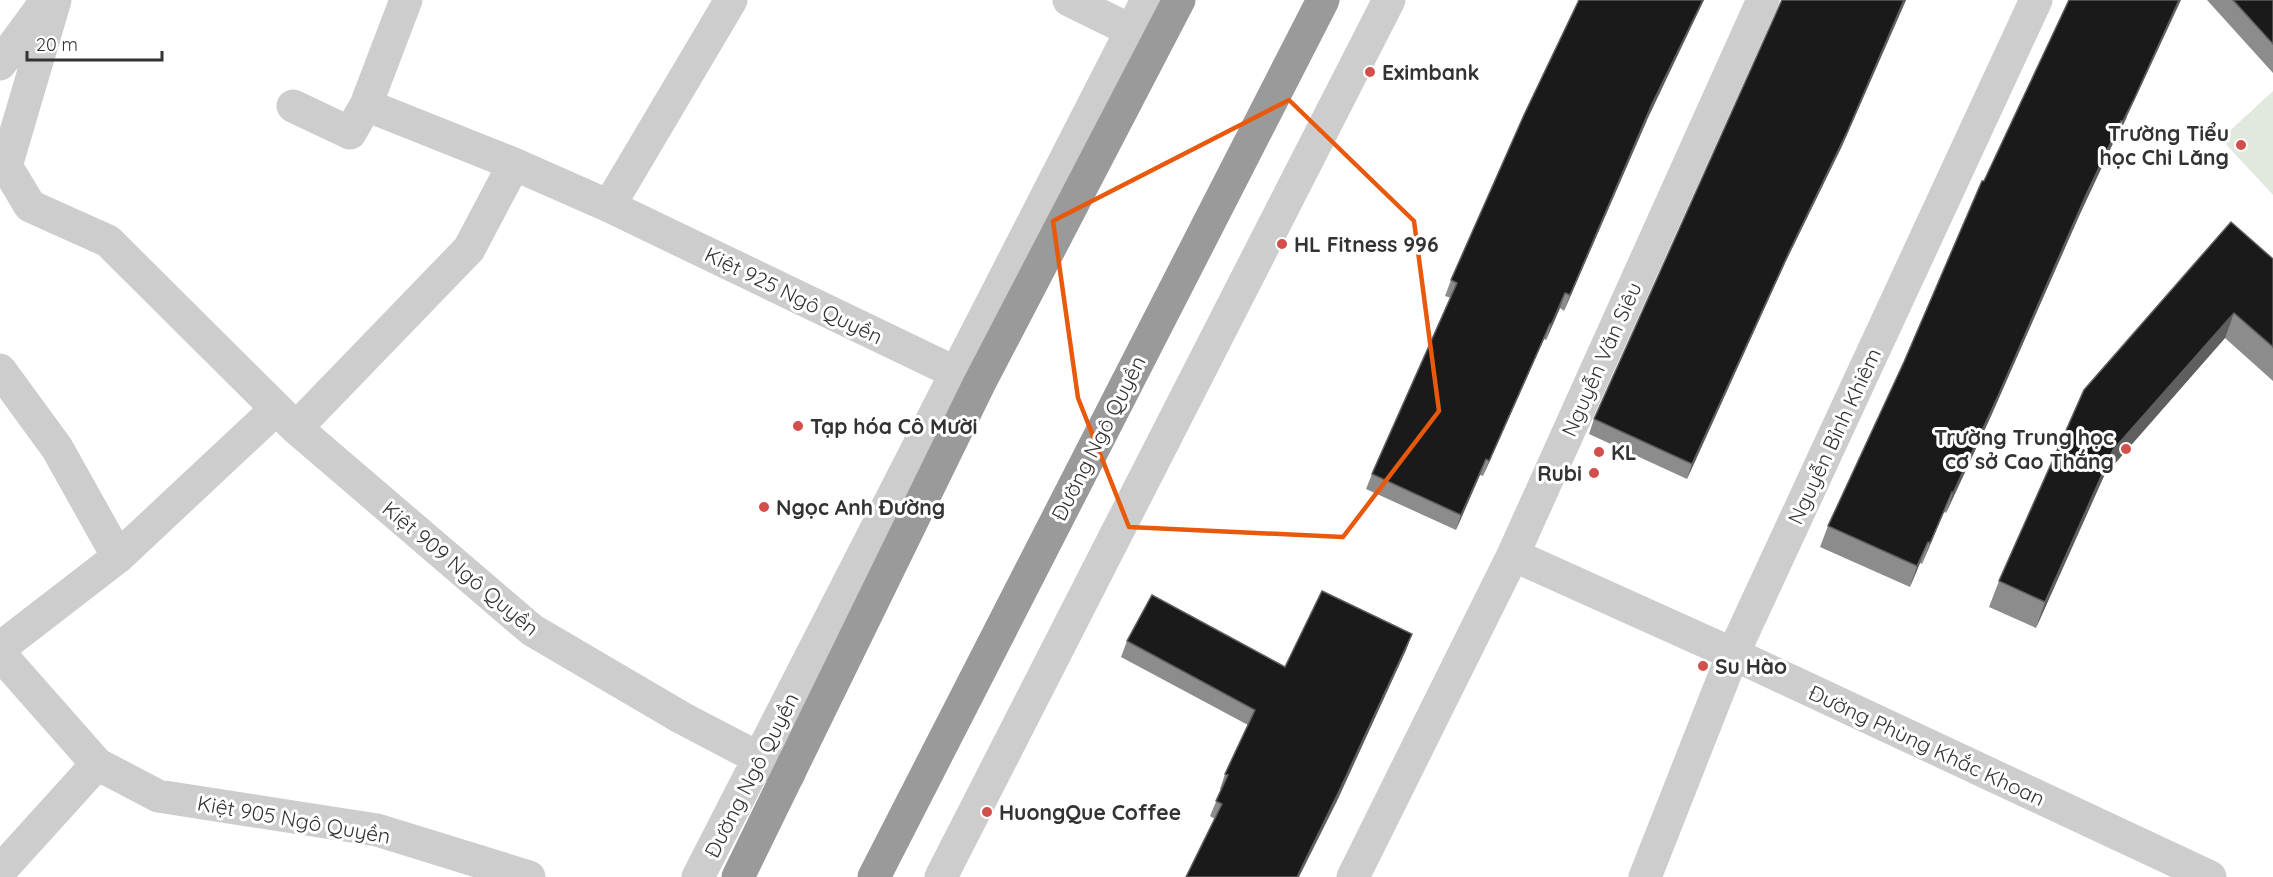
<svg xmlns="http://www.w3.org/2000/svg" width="2273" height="877" font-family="Quicksand,sans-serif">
	<rect width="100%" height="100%" fill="#fff"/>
	<path fill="#e1e8dd" d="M2273,91V195L2221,139Z"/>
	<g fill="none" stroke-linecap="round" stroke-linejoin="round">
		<path stroke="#cdcdcd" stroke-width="33" d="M1069,0L1132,31
			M0,64L47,0
			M366,105L406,0
			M293,106L350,133L366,105L514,164L609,206L975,382
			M6,166L30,206L108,241L296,428L532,630L682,718L789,774
			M6,166L55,0
			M609,206L731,0
			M0,370L57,448L118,557
			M296,428L469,249L514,164
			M1513,555L1733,654L2210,877
			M0,648L118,557L276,409
			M0,654L97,764L158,796L377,830L529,877
			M0,871L97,764
			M698,877L1147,0
			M941,877L1389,0
			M1353,877L1513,555L1763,0
			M1645,877L1733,654L2036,0"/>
		<path stroke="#9a9a9a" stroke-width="33" d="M738,877L979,384L1179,0
			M874,877L1323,0"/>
	</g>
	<path fill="#8c8c8c" d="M1782,0H1906L1842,146L1785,263L1687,479L1589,434L1594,419Z
		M2207,0H2273V73Z
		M2127,117L2115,142L2114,141L2079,216L1991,416L1946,513L1944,512L1922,564L1920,563L1910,587L1820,547L1828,526L1904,362L1984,181Z
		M1647,120L1564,311L1560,308L1546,340L1544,339L1483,476L1480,475L1456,530L1366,489L1372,474L1451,298L1445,296L1451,280Z
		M2273,259V381L2225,338L2104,476L2036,628L1989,607L1999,581Z
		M1412,634L1406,650L1336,803L1215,819L1210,816L1221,790L1220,789L1225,774L1248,725L1121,657L1127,641L1285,667Z"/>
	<path fill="#5f5f5f" d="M1703,0H1704L1647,120L1564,311L1570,295L1652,104Z
		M1904,0H1906L1842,146L1785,263L1687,479L1692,464Z
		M2179,0H2181L2115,142L2123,121Z
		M2121,121L2114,141L2079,216L1991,416L1946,513L1953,493L2086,195Z
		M1565,293L1560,308L1546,340L1551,325Z
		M2234,313L2225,338L2104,476L2036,628L2045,602L2113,450Z
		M1550,324L1544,339L1483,476L1489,461Z
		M1486,459L1480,475L1456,530L1461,515Z
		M1952,492L1944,512L1922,564L1930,543Z
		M1928,542L1920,563L1910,587L1917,566Z
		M1412,634L1406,650L1336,803L1299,877H1297Z"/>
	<path fill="#1a1a1a" stroke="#5f5f5f" stroke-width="1.5" d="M1579,0H1703L1652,104L1570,295L1565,293L1551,325L1550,324L1489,461L1486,459L1461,515L1372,474L1457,283L1451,280L1524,115Z
		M1782,0H1904L1848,130L1791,248L1692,464L1594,419Z
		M2069,0H2179L2135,97L2123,121H2121L2086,195L1998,396L1953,493L1952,492L1930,543L1928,542L1917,566L1828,526L1904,362L1982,181H1984Z
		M2233,0H2273V44Z
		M2231,222L2273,259V347L2234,313L2113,450L2045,602L1999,581L2084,390Z
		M1322,591L1412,634L1341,787L1297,877H1186L1222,804L1216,801L1228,775L1225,774L1255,710L1127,641L1152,595L1285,667Z"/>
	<path fill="none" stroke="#e8590c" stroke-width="4.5" stroke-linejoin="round" d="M1289,100L1414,221L1439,411L1343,537L1129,527L1078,398L1053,221Z"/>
	<g fill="#d24f4c" stroke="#fff" stroke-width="2">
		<circle cx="1370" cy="72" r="6"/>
		<circle cx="2241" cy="145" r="6"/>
		<circle cx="1282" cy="244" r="6"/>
		<circle cx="798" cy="426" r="6"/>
		<circle cx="2126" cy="449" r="6"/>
		<circle cx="1599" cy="452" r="6"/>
		<circle cx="1594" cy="473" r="6"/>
		<circle cx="764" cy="507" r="6"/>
		<circle cx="1703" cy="666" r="6"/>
		<circle cx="987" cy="812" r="6"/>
	</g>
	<g text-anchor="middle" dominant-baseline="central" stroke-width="6" stroke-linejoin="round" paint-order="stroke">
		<g font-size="21" font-weight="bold" fill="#333" stroke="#fff" text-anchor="start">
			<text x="1382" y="72">Eximbank</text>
			<text x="2229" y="133" text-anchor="end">Trường Tiểu<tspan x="2229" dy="24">học Chi Lăng</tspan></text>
			<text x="1294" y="244">HL Fitness 996</text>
			<text x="810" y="426">Tạp hóa Cô Mười</text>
			<text x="2114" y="437" text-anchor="end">Trường Trung học<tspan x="2114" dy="24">cơ sở Cao Thắng</tspan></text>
			<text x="1611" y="452">KL</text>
			<text x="1582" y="473" text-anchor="end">Rubi</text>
			<text x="776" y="507">Ngọc Anh Đường</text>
			<text x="1715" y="666">Su Hào</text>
			<text x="999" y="812">HuongQue Coffee</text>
		</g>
		<g font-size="21" fill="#333" stroke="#fff">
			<text transform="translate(794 295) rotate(26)">Kiệt 925 Ngô Quyền</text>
			<text transform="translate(1601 359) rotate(-66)">Nguyễn Văn Siêu</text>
			<text transform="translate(1834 436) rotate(-65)">Nguyễn Bỉnh Khiêm</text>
			<text transform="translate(1098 438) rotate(-63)">Đường Ngô Quyền</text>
			<text transform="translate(461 568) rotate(40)">Kiệt 909 Ngô Quyền</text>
			<text transform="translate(1927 745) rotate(25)">Đường Phùng Khắc Khoan</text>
			<text transform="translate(751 775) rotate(-63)">Đường Ngô Quyền</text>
			<text transform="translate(294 819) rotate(10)">Kiệt 905 Ngô Quyền</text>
		</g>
	</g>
	<path d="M27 51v9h135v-9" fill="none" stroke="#333333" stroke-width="3"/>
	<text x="36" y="51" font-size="18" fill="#333333" stroke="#ffffff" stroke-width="4.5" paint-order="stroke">20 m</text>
</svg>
